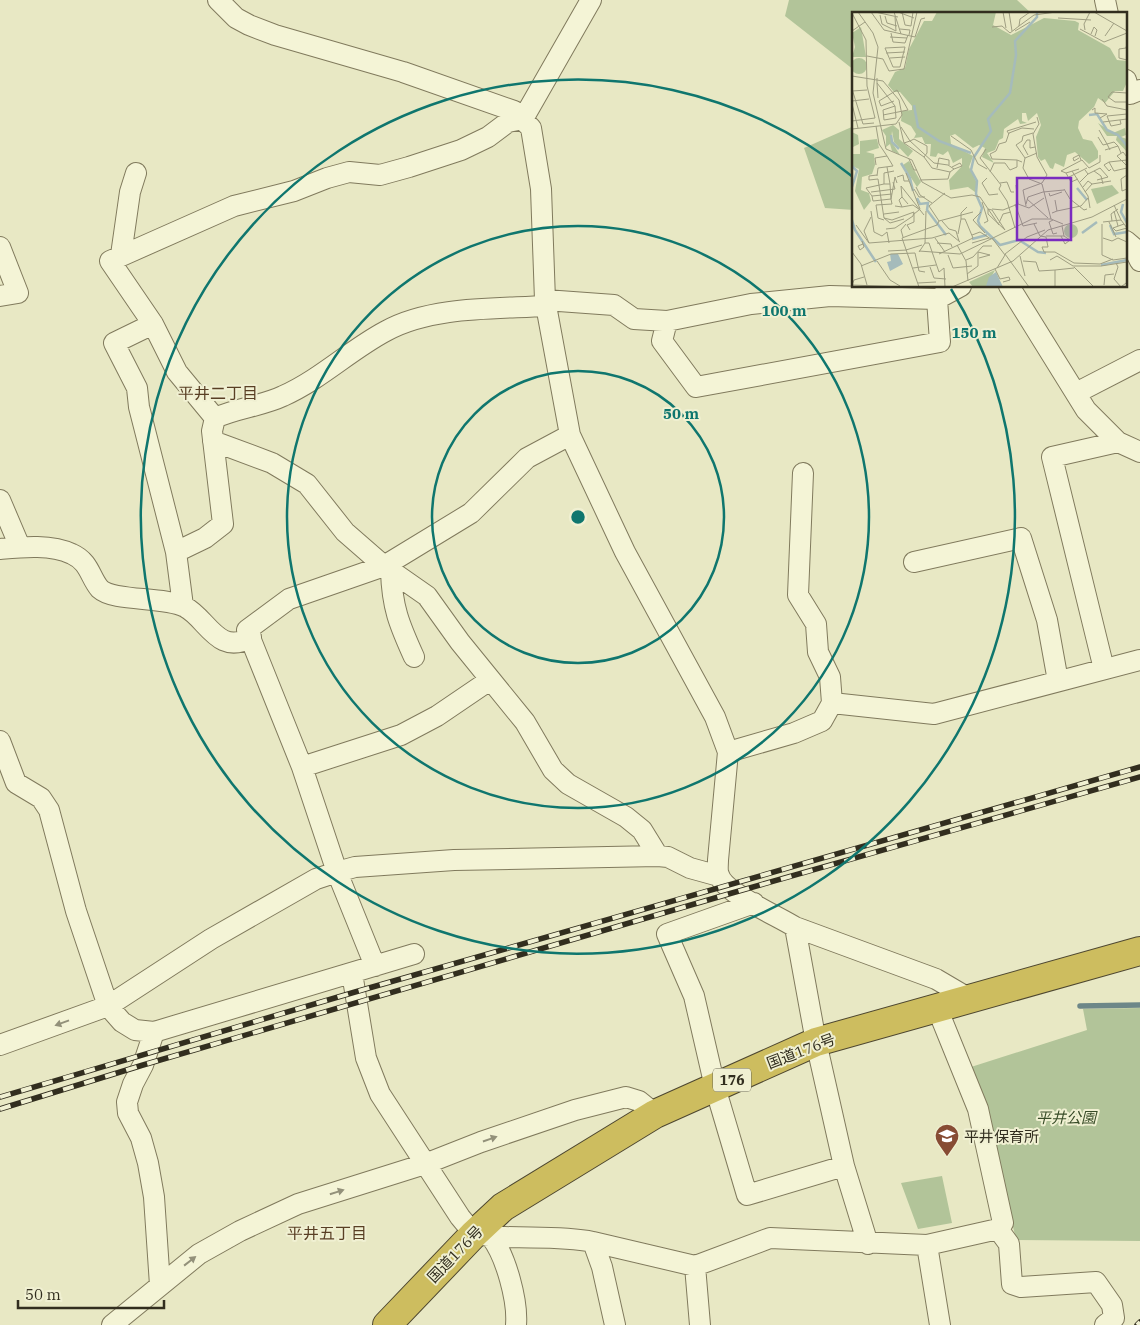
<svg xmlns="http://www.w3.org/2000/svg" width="1140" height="1325" font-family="'IBM Plex Serif','Noto Sans JP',serif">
	<rect width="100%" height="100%" fill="#e8e8c4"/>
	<path fill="#b2c499" d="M789,0H1017L1032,14H854V70L785,16Z
		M854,126V210L825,208L804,148Z
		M1140,1008V1241L1016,1240L986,1104L971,1067L1087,1030L1083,1009Z
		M942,1176L952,1223L918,1229L901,1183Z"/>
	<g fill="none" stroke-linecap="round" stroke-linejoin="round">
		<path stroke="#6d8788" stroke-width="5.5" d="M1080,1006L1140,1005"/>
		<defs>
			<path id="street" d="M218,0L236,18L249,25L275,35L403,72L514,111L531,128L541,189L545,300L570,435L625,552L715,717L728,752L718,860C718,864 717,871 719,875C724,893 778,916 795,927L936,979L970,999
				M1105,0L1108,14
				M1126,80L1130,94L1140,90
				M1126,241L1133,247L1140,261
				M0,247L18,293L0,296
				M121,255L130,192L136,173
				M1009,286L1086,410L1118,442L1140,452
				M545,300L614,305L634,319L667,321L751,304L830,296L937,299L961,286
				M667,321L662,341L696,387L940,342L937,299
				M153,324L177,372L215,418
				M1076,393L1140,360
				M213,441L272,463L307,484L345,532L384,566L427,596L460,642L525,722L553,770L568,784L626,817L642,830L658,856
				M0,500L20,547
				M0,549C22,547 51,544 72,554C90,562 90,578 100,589C114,602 164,596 185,607C207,618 218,657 251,637
				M176,552L205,538L223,524L212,431L215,418C237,408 262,406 283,396C321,379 350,350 386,331C431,306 496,309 546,306
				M914,562L1021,538L1047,620L1058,681
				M391,571C392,607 399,624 414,657
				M183,606L176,552L139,407L137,388L114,343L153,324L110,261L234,206L294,191L327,178L349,172L380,175L409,167L461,150L488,137L508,122L523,119L591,0
				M1104,669L1052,457L1118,442
				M832,703L934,714L1140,660
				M0,741L16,783L41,798L49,810L76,911L108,1006L122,1022L135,1030L154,1032L414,954
				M728,752L794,733L822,721L832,703L830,677L818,652L816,624L798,595L803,473
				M302,767L401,735L437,716L490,680
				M754,903L667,934L694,996L715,1087L747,1195L844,1166
				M795,927L816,1042L844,1166L868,1244
				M375,966L337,872L302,767L247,630L289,599L384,566L471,513L527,458L570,435
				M352,973L366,1058L380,1094L460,1217L474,1234C513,1241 553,1234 593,1242L602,1267L615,1325
				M154,1032L143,1065L133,1084L127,1102L128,1113L141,1138L148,1163L154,1197L160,1285
				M0,1045L108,1006L211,939L316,879L337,872L355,867L454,860L658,856L668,857L690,868L719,876
				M998,1229L1009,1244L1012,1284L1021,1287L1096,1282L1112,1305L1114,1318L1105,1325
				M491,1237C506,1256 518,1301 516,1325
				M593,1242L695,1266L770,1238L927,1245L998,1229L1003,1223L978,1109L937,1008
				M927,1245L940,1325
				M695,1266L700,1325
				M112,1325L199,1254L240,1231L298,1204L425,1164L481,1142L575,1110L626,1097L639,1101L655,1114"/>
			<path id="highway" d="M387,1325L474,1234L503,1207L655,1114L816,1042L1140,951"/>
		</defs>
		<use href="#street" stroke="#807a5d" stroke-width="22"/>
		<use href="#highway" stroke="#4e4730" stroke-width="30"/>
		<use href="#street" stroke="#f4f4d6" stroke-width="20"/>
		<use href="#highway" stroke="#cdbd5f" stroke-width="28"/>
		<defs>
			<path id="rail" d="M0,1097L355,992L1140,767
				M0,1109L143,1065L732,893L1140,777
				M1137,1325L1140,1322"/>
		</defs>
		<use href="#rail" stroke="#322e1f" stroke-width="5.5"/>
		<use href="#rail" stroke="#f0f0d2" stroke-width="4" stroke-dasharray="11" stroke-linecap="butt"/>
	</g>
	<defs><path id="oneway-solid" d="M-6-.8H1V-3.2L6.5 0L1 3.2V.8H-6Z" transform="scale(1.25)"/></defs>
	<g fill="#93917a">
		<use href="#oneway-solid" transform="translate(62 1023) rotate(160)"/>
		<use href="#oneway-solid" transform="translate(490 1139) rotate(-19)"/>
		<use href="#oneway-solid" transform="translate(337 1192) rotate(-18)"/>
		<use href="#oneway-solid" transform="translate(190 1261) rotate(-38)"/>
	</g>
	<g fill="none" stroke="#0f766e" stroke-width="2.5">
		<circle cx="578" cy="517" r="146"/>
		<circle cx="578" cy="517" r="291"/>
		<path d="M951 289A437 437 0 1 1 853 177"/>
	</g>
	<defs>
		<symbol id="school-pin" viewBox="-11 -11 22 30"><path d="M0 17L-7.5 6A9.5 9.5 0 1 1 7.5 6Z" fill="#874c34" stroke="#f0f0d2"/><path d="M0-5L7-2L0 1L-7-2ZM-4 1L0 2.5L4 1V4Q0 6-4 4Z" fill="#fff"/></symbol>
	</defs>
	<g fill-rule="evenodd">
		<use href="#school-pin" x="933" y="1122" width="28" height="38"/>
	</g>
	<g text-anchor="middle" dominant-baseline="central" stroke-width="4" stroke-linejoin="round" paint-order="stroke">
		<rect fill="#f0f0d2" stroke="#6b6855" stroke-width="1" x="713" y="1068.5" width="38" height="23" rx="4"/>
		<g font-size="14" font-weight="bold" fill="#322e1f">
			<text x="732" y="1080">176</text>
		</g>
		<g font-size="15" fill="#322e1f" stroke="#f0f0d2">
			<text transform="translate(801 1051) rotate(-21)">国道176号</text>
			<text transform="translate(455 1254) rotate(-46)">国道176号</text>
		</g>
		<g font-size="15" font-style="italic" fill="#384c28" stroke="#f0f0d2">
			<text x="1066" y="1117">平井公園</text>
		</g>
		<g font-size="15" fill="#322e1f" stroke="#f0f0d2" text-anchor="start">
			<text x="964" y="1136">平井保育所</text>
		</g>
		<g font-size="16" fill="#593f24" stroke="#f0f0d2">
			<text x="218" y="393">平井二丁目</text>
			<text x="327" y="1233">平井五丁目</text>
		</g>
	</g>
	<g transform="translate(852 12)">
		<rect width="275" height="275" fill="#e8e8c4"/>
		<path d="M85,0H144L141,13L159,23L192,6L223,9L227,11L226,18L258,36L265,48L275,49V70L271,79H263L253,91L246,86L242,95L227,109L226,116L231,127L240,129L246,139V146L237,152L223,140L215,143L212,155L203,151L201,157L198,156L193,147L189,149L186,145L184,125L189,113L185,101L176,109L174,101H170V109L175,111L168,112L166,107L152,117L151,126L147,128L143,138L135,141L142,151L130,145L133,136L127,133L121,136L103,122L98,124L99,132L121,144L117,155L125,171L123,180L116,175L98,178L97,168L110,154V146L101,151L96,139L91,143L86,141L84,145L78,144L79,132H73L70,125L62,126L64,122L59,114L49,109L50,99L60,98V94L48,80H42L36,73L43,60L53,56L57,37L72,9H80ZM9,15L14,45H0L3,35L0,21ZM-1 54a8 8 0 1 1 16 0a8 8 0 1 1-16 0ZM246,111L261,121L273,116L274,123L269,125L275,127V140L264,128L265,124H255ZM41,113L47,118V127L61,139L56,145L42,130L40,119L39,129L48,143L40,139L38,132L34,135V124L30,118ZM0,120L6,123L7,132L1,135V142H8V129L25,127L27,136L14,140L22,142L23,153L20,162L10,165L9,178L17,181L19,189L12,198L3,179L7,157L0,154ZM57,149L69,170L65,175L51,153ZM260,173L267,181L245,192L239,177ZM212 219a7 7 0 1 1 14 0a7 7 0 1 1-14 0ZM143,258L134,275H121L117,270Z" fill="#b2c499"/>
		<path d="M38,242H46L51,252L38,259L35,250L39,249ZM144,260L151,275L134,274L137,265Z" fill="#a5bbbb"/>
		<path fill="none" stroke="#a5bbbb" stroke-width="2.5" d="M185,0V5L163,29L164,43L158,81L136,107L139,119L122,145L119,158L125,169L124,182L130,196L126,209L128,214L148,233L167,228L186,240L194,241M62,93L66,115L87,129L119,141M237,103L245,102L255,118L266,123L275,134M39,123L40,130L47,137M49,151L58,166L61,179M0,154L5,159L0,175M225,176L235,188M65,186L68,192L76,191L75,198L94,223M271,192L269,200L275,211M0,208L3,218L24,250M258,213L262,222L275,220M230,221L245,210M120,227L135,223M249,253L275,248"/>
		<path fill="none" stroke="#9f9e82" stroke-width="1" d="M6,0L21,21L26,35L21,81L34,137L60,148L70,170L99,186L120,183L128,185L147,213M19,0L32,18L63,25L69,7L73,6M23,0L46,5M42,0L49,22M46,0L62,6M50,0L53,13L59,14L61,0M151,0L154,16M157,0L160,19M242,0L275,19M0,1L14,28L15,74L23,106L0,109M28,3L30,12L44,19L43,5M33,4L35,11L45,14M206,6L239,8M167,14L182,3L204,0M140,15L150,14L158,21L167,14L168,7L178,0M48,17L58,18L57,23M228,17L252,30L275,21M233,18L232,12L238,0M0,19L13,10M163,19L178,10M39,21L41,30L53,31L56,23M239,22L242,15L245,18L243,24M253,24L262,11M38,25L55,26M275,31L274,36L267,37V46L275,48M53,35L48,55H41L33,36ZM34,41L53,40M15,44L31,47L37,59L52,57L65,0M38,46L53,45M0,64L31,69L47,88L50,103L44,112L0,117M25,66V71L43,94L44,106L32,108L31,98L43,94M25,71L26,86M0,77L11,112L22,111M0,79L15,78M275,81L260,80L256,85L263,90H275M250,87L255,94L275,98M0,89L17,87M0,92L6,116M240,98L243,96V101L255,102L248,106M31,103L56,98L45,78L27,89L29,94L42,89M268,108L269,112L259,114L255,104L275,102M47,110L52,131L58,129L49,115M251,110L275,107M157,122L155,119L184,110M99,124L119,138L126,152L135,157M246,125L251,133L255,132L247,118M58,129L82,151L96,153L102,157L110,154L108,151L100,155M52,131L72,145L75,141V134L62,127L58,129M134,137L128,146L149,173L147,177L155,189L163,216M253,138L266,134L269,141M258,138L255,132L262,130L266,134M185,141L173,146L171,156L177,167L190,172L199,207L211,212M176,143L171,134L175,128H178V136L183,135M72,145L80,156L98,160L102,157M275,145L271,140L265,144L275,154M173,146L164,133L170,129L171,124L181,121M227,146L222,149L221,146L227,143L229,148M57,147L62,158H65M165,148L140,147L138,142L144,139L147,132L154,130L157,121L170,116L182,117M275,148L257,150L262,159L275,156M257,150L252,153L257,159L259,157M24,153L23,146L35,144L27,132L24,114M35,155L38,172M85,156L87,146L97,148V153M42,159L32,161V172H38L39,187L43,165L45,171M209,159L230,148L237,156L248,150V143M209,159L214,161L227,157M220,159L236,184L238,196M242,159L249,164L251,172M138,160L142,151H153L158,158L165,155V148L170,150M54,161L68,197M214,161L219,170L226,167M236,162L248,156L256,165L245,168M25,163L17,164V168L26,167L32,206M275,163L269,167L270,179L275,177M25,164L26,156L41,154L35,144M45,165L51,163L52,169H57M217,165L235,156M135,166L130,171L137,183L146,182M68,168L96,167L98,160M228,170L236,162L233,158M148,171L155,170L159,180H162M32,172L14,176L20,184L40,182M240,172L259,169M164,173L166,192M64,175L68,183L80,191M231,175L236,169L240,172L233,180M62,177L67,185H73M212,177L218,187L232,198L235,197M19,180L43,177L41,170M191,180L212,178M197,181L198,184L210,180M20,184L21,189L39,187L40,192L24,193L26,206L32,208M50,185L49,174L72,203M175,187L196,206M130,190L136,209L132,211M163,192L171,214L185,211M174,192L176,185L191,180M262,193L269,208M43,194L50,195L47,188L50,185L56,192M174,194L171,178L190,171L195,163L185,145L181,122L187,112L185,105M50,195L61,193L68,198M136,197L140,198L153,218L136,202ZM140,197L151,198L166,192L177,196L192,186M19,199L22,220L30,224L35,220L37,231M205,199L229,194L236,186M262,199L266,214M129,200L121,208L133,221M200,201L205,199L203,188M32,202L47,200M201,208L197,210L201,222L205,221M87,209L121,200M90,209L97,217L104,219L107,229M260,209L259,202L266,197M251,210L269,208L275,216M257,210L264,225M147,211L151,202L159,200M182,212L188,224L194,225L196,235H190L192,240H203L222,251L248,252L261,247M250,212V243L261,248L275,246M272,212L261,216L264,219L275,216M4,213L17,231L80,226L97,221L108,230M34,217L43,216L61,204L62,200L40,208L32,206L38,211L52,207M58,218L55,213L62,210V202L67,198M106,222L109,207M120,223L128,220L139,227M194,224H212L210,214M209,224L213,232L218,228L212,224M51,225L49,218L54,212M83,226L93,240M140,226L153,243L145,256M251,226L260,229L266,226L275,230M10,229L12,235L8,238L6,234L11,232M17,231L12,219L19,205M73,231H77L87,260L92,256L93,275M85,231L99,232L100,235M120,231L137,226M105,233L114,249L116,269M54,238L70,233M36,239L55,238M67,239L108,242L180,207H199M0,240L9,252L15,273M67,240L73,231L74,199M87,242L121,226L113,207H109V201L115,195M96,243L101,256L120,254M168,244L173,264M114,248L121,245L131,234H140M198,248L205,244L221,254H249L275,250M25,249L38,268L48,274M171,249L184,250L187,259L203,258M264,251L266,255L262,267L269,275L274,271M9,254L39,242L63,241L67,259L73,260M78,255L82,266L94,267M222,255L242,275M61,256L84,253M143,257L148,267L157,265L158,268L151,270M115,262L126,254V240L138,243L127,246M66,271L84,270M0,273L2,268L12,265M0,273L51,275M252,273L253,263L262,262M67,275L50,226L85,213L87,209L77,194L93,181M100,275L161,249L196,218L240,205L275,187M177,275L153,242L175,225L193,218M203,275V258L222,256"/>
		<path fill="#7b2cbf" fill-opacity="0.15" stroke="#7b2cbf" stroke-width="2.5" d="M165,166H219V228H165Z"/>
		<rect width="275" height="275" fill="none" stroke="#322e1f" stroke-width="2.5"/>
	</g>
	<circle cx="578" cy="517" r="8" fill="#0f766e" stroke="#f0f0d2" stroke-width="2.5"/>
	<g font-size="15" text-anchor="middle" font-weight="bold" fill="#0f766e" stroke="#f0f0d2" stroke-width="4" stroke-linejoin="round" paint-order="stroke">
		<text x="784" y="316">100 m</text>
		<text x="974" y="338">150 m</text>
		<text x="681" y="419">50 m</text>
	</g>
	<path d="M18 1300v8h146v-8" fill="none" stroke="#322e1f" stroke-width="2.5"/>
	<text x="25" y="1300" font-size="15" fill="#322e1f" stroke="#f0f0d2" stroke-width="4" paint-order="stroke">50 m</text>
</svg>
